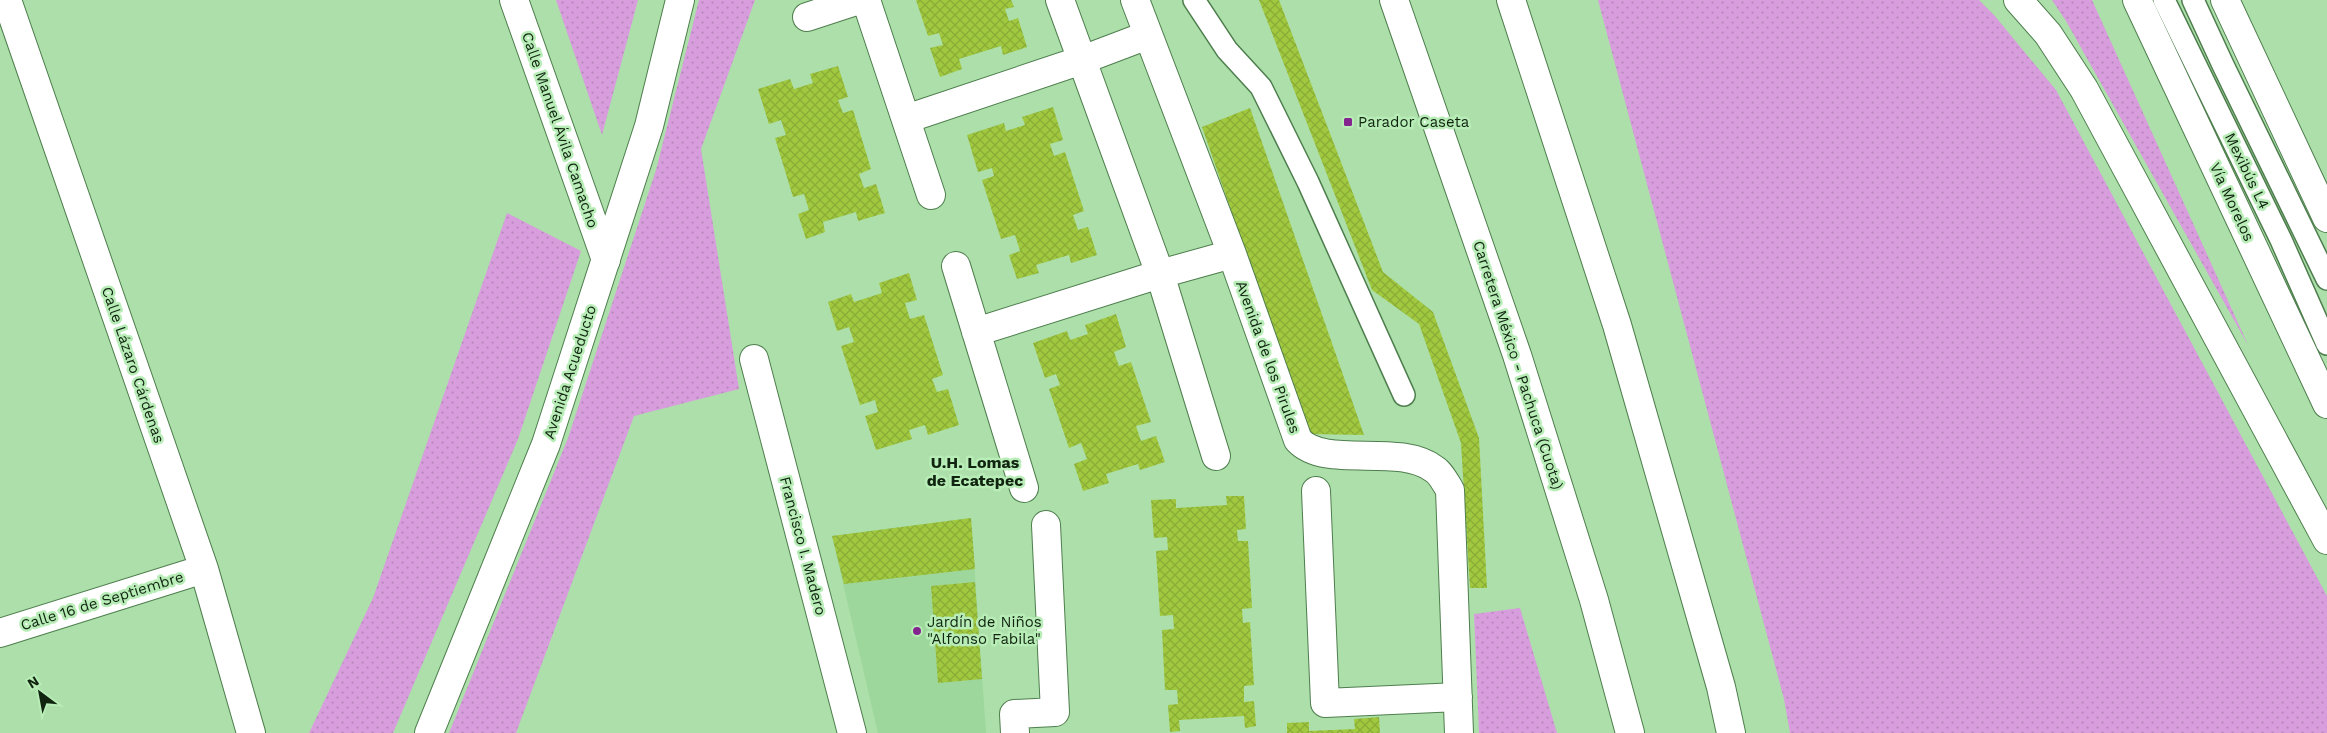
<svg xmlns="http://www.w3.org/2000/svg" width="2327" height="733" font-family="'Work Sans',sans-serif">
	<defs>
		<pattern id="green-dots" width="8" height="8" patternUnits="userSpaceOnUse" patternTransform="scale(1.25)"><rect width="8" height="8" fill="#d89ddc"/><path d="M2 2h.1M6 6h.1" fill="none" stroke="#b887bc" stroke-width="1.8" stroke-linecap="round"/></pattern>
		<pattern id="building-cross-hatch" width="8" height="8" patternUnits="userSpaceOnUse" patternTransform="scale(1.25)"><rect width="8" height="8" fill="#a1c940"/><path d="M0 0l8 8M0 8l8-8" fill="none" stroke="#8aac37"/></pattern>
	</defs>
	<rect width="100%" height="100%" fill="#acdfaa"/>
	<path fill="#9dd79c" d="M971,518L986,733H878L832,536Z"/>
	<path fill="url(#green-dots)" d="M556,0H638L602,135Z
		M699,0H755L701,149L739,389L634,416L516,733H449L568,438L656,170Z
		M1598,0H1979L1994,15L2056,90L2327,596V733H1790L1784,699Z
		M2052,0H2092L2248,345L2066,21Z
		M507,213L581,251L518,439L393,733H309L373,598Z
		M1520,608L1557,733H1479L1474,614Z"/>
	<path fill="url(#building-cross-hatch)" d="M916,0H1011L1014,7L1005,9L1009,21L1018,18L1027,47L1003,55L1001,46L959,59L962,69L940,77L930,48L943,45L939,33L928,36Z
		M1259,0H1279L1383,272L1433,312L1479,438L1487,588H1470L1461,443L1419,324L1372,290Z
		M838,66L848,97L838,100L843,113L853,110L871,169L859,174L864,188L876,184L885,213L858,221L856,212L823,222L825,232L806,239L798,214L809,210L804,194L793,197L775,138L786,135L781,120L769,124L758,89L790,79L794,89L813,83L810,74Z
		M1053,107L1063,140L1050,144L1054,156L1065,152L1084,211L1073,215L1078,230L1088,227L1097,255L1071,263L1069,255L1036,265L1039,273L1017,279L1009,255L1020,251L1015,235L1001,239L982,180L994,176L992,168L978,172L967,135L1004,123L1006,131L1025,125L1022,117Z
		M1250,108L1364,435L1309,434L1202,127Z
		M909,273L917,300L905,303L910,319L924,315L943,375L932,379L937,392L948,389L959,425L928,435L925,425L909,430L912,439L876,450L865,416L878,412L875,400L860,405L841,346L854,342L849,327L837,331L828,302L851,294L854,302L882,293L879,283Z
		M1116,314L1126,347L1114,352L1119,366L1131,362L1151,422L1136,426L1141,441L1156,436L1165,462L1140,470L1138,464L1106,474L1109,483L1083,491L1074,464L1087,459L1081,443L1069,448L1049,389L1060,385L1056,374L1045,378L1033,343L1067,331L1070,340L1088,334L1085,325Z
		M1226,496H1244L1246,529L1237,530L1238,541H1248L1252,608L1242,609L1243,623L1250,622L1254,685L1244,686V702L1254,701L1256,726L1245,728L1244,716L1179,720L1180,731L1170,732L1168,705L1178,704L1177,690H1165L1162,630L1174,629L1173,615L1160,616L1156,551L1168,550L1167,537L1154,538L1151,500L1176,499V508L1227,505Z
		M971,518L975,569L844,584L832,536Z
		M975,582L982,679L938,683L931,586Z
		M1379,717L1380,733H1287V723L1309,722V731L1355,729L1354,719Z"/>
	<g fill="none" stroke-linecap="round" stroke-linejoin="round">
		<defs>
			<path id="lane" d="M1194,0L1227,50L1261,87L1308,182L1404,395
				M2164,0L2281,240L2327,344
				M2193,0L2223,65L2327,279"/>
			<path id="street" d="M7,0L204,569L251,733
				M514,0L606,260
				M866,0L931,195
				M1060,0L1160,274L1216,456
				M1135,0L1232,254L1298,440C1326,470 1398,442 1434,469C1441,473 1446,484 1450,490L1459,733
				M807,17L859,0
				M906,119L1082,60L1148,35
				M956,266L1024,488
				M976,332L1160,274L1232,254
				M754,359L852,733
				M1316,491L1325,703L1458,697
				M0,633L204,569
				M1015,733L1014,714L1055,712L1046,525"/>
			<path id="secondary" d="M429,733L546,444L649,126L680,0"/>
			<path id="primary" d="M2018,0L2048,34L2084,89L2327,540
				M2137,0L2327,404
				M2225,0L2327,218"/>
			<path id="highway" d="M1394,0L1517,355L1594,600L1630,733
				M1511,0L1617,325L1721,687L1731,733"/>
		</defs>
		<use href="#lane" stroke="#4e7e4d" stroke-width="24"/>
		<use href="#street" stroke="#4e7e4d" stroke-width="30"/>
		<use href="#secondary" stroke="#4e7e4d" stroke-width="30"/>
		<use href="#primary" stroke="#4e7e4d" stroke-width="30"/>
		<use href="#highway" stroke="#4e7e4d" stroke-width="30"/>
		<use href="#lane" stroke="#fff" stroke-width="21"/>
		<use href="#street" stroke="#fff" stroke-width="28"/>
		<use href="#secondary" stroke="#fff" stroke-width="28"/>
		<use href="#primary" stroke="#fff" stroke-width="28"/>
		<use href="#highway" stroke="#fff" stroke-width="28"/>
	</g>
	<g fill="#84248e" stroke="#b8edb7" stroke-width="2">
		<rect x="1343" y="117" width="10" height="10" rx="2.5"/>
		<circle cx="917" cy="631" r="5"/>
	</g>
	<g text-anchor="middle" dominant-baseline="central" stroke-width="5" stroke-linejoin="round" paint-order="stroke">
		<g font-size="15" fill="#102410" stroke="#b8edb7" text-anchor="start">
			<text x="1358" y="122">Parador Caseta</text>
			<text x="927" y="622">Jardín de Niños<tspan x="927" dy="17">"Alfonso Fabila"</tspan></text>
		</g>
		<g font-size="15" fill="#102410" stroke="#b8edb7">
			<text transform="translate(560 130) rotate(71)">Calle Manuel Ávila Camacho</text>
			<text transform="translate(2247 171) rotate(64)">Mexibús L4</text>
			<text transform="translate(2232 202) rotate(65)">Vía Morelos</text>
			<text transform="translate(1268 357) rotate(70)">Avenida de los Pirules</text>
			<text transform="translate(133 365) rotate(71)">Calle Lázaro Cárdenas</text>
			<text transform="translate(1518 365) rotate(72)">Carretera México - Pachuca (Cuota)</text>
			<text transform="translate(570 372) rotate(-72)">Avenida Acueducto</text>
			<text transform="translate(803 546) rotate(75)">Francisco I. Madero</text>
			<text transform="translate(102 601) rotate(-17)">Calle 16 de Septiembre</text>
		</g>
		<g font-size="16" font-weight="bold" fill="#102410" stroke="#b8edb7">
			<text x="975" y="462">U.H. Lomas<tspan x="975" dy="18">de Ecatepec</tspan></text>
		</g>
	</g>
	<g transform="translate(40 693) rotate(328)" stroke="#b8edb7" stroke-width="4" paint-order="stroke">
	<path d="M0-4L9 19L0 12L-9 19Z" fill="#102410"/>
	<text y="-8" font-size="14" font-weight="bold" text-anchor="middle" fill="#102410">N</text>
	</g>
</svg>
